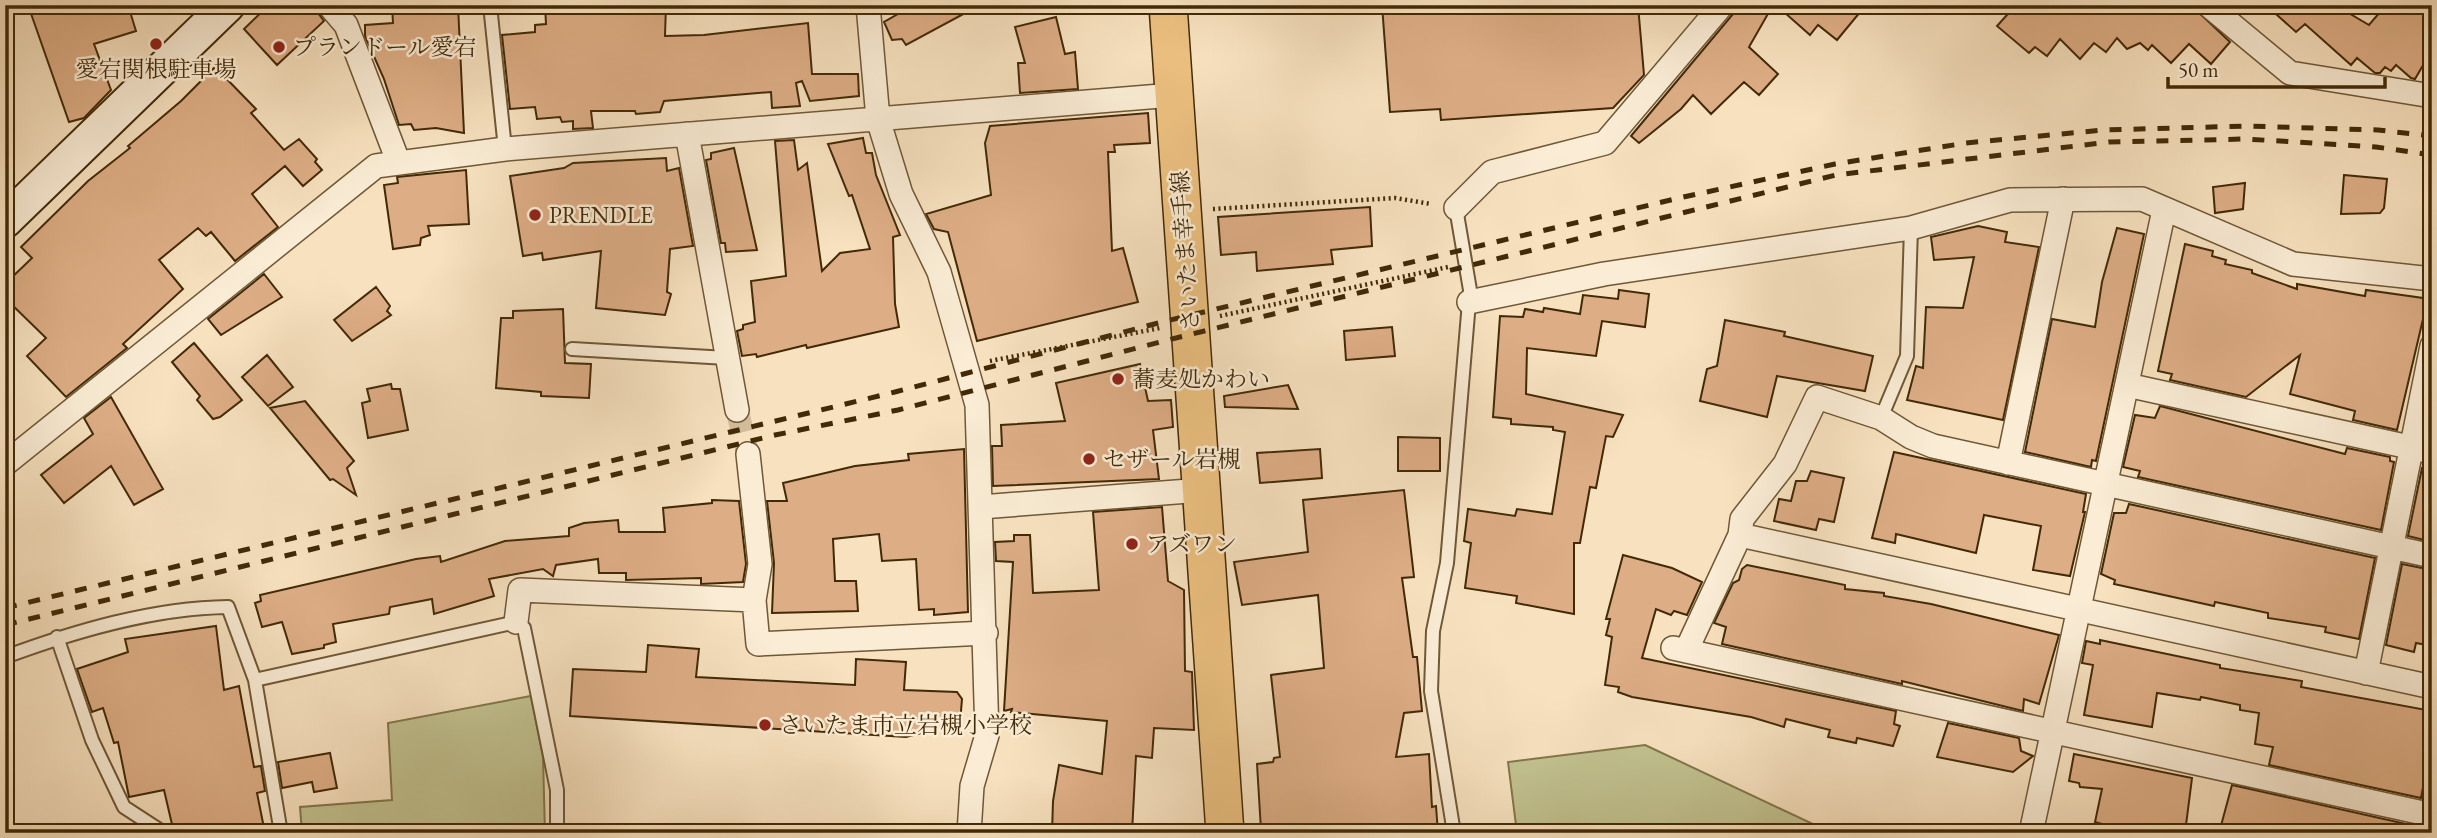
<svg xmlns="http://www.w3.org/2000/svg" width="2437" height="838" font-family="'EB Garamond','Noto Serif JP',serif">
	<rect width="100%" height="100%" fill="#f7e1bf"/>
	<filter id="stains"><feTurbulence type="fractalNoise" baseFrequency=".00286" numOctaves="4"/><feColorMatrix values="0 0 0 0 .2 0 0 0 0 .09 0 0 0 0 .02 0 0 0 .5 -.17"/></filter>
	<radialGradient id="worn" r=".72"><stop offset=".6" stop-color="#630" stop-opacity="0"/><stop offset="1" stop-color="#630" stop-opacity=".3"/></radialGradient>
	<path fill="#c1c18f" stroke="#82764b" stroke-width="2" d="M531,696L543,757L545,833H302L300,807L392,800L388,723Z
		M1645,745L1832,833H1517L1508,762Z"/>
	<path fill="#ddad85" stroke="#422a07" stroke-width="2" d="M28,5H128L136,31L94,44L111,90L84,118L69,122Z
		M269,5H312L324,21L277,65L244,29Z
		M392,5H458L464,133L436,128L414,130L411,124L399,125L384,79L365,36V25L393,23Z
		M545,5H666L665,36L704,35L808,23L812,74H858L859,96L810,101L802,81L796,83L800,106L772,108L771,92L664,101L660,112L636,114L635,111H591L593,128L573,129V121L562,122L560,117L537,119L535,107L510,109L502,35L535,32V25L546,24Z
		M914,5H980L906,45L902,39L892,40L884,22Z
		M1382,5H1638L1644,75L1613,108L1441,120L1440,109L1390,112Z
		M1736,5H1773L1749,47L1778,74L1759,95L1744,82L1711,114L1693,95L1681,109L1639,143L1631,136L1733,14Z
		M1776,5H1866L1837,40L1818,25L1810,35Z
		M2016,5H2191L2230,42L2211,64L2189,44L2171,63L2152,45L2148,50L2140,43L2127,49L2117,38L2106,52L2094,43L2080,59L2060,39L2047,56L2035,47L2029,53L1997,26Z
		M2266,5H2335L2369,25L2386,5H2414L2432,20V74L2422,67L2415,79L2411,78L2396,65L2391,71L2385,67L2380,73H2375L2357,58L2351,65L2305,24L2296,32Z
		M1056,17L1065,54L1075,52L1078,89L1020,93L1018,63H1025L1015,27Z
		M215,67L256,109L251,113L284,150L299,139L317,159L315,162L322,170L303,186L285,166L252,194L278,227L235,261L211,232L206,236L198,228L159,260L183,289L123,344L127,348L66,397L27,356L46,338L5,298V284L32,258L21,247L88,181L130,148L128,146L181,101Z
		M1148,113L1150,143L1114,145L1115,152H1108L1112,251L1123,248L1138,302L977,341L948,232L934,229L926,214L991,195L985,143L990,126Z
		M863,138L866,153H872L876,175L900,235L893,237L895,304L899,327L807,348L806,345L757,357L756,354L742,356L737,331L743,329V325L755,322L751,281L786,276L775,141L794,140L798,170L807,163L822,271L840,253L870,249L852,195L849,196L828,144Z
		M734,148L757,250L726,252L725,243H721L706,160L711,159V153Z
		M666,158L667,171L679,168L693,246L670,249L667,292L671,294L665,315L596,308L601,251L543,260L542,253L523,256L510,176L564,168L573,163Z
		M466,170L469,224L428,226L430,235L421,238L420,245L393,249L384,185L398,183L397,177Z
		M2344,175L2387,179L2384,208L2380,213L2341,214Z
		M2245,183L2243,209L2215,213L2213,187Z
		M1370,207L1372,246L1331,250L1333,264L1257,271L1256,252L1221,255L1218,217Z
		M1978,226L2007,232L2005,242L2039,247L2003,420L1907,400L1916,366L1923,368L1926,307L1963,308L1974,257L1934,260L1931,237Z
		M2117,228L2144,234L2096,461L2092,460L2091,467L2025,452L2052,319L2095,327L2102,282Z
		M2185,244L2213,251L2212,256L2226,260L2225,264L2252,270V273L2297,289V284L2365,296L2366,290L2423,298L2427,302L2397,430L2353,420L2355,411L2290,394L2300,355L2246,397L2170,380L2172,374L2158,371Z
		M264,274L282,297L221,335L208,319Z
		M376,287L390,306L387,311L391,315L352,341L334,320Z
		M1619,290L1649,294L1645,327L1602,321L1596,356L1527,348L1526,394L1623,415L1613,437L1606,436L1596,488L1590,487L1580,543H1574V614L1516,603L1517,596L1465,588L1471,543L1464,541L1468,509L1515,516L1517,509L1552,514L1565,432L1553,430V427L1511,424V419L1493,417L1500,316L1523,317L1525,309L1543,312L1544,308L1580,314L1583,295L1618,299Z
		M563,309L565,363L591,364L589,398L541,396V392L496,388L501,318H513V311Z
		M1725,320L1785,332L1784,336L1873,356L1865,391L1777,376L1767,417L1700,401L1707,369L1717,366Z
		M1392,327L1395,356L1346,360L1344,331Z
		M194,343L242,400L220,417L213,419L197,400L200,396L172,362Z
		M267,355L293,387L268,406L242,377Z
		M1140,364L1148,401L1171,400L1173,427L1153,430L1159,479L993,486L992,446H1002L1001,425L1065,421L1056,383Z
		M391,384L392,389H400L408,430L368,438L362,403L370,401L367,389Z
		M1288,385L1298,409L1225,407L1224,396Z
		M111,397L163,489L134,505L111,466L64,503L41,475L93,434L84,418Z
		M305,401L354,461L347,468L356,495L333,479L330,480L270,408Z
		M2160,406L2345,454L2347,448L2390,457V461L2394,462L2381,530L2138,477L2140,471L2123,467L2135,415L2155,418Z
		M1398,437L1440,438V471H1398Z
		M964,449L968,612L934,615V609L919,610L916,559L882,561L879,534L833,539L835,581H856L858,611L772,613L774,563L767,501H787L783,483L855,466L909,460L908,454Z
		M1320,449L1322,478L1260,483L1257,453Z
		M1894,452L2086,494L2083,512H2085L2070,576L2033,570L2041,526L1984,515L1976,553L1896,534L1895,543L1872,538Z
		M2422,468L2432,470V542L2408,536Z
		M1811,471L1844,478L1834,522L1819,519L1816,530L1774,521L1779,499L1791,501L1796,481H1807Z
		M1404,490L1414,577L1402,578L1413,657H1417L1422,711L1404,713L1396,757L1429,754L1432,807L1436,806L1438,833H1355V827L1310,830V826L1261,830L1257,764L1273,762L1274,758L1280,757L1271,675L1324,668L1318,595L1242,605L1234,562L1308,552L1303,500Z
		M712,500L739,501L746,564L743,582L701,584V578L626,580V573H599L598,559L556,565L553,576L543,569L489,579L494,596L434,614L432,599L390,607L389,614L333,624L336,642L324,645V648L292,654L282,622L262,627L255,603L261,601L260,595L416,559L440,556L441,562L505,541L569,536V528L584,523L618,520L619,532H665L663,508L712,503Z
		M2129,504L2375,558L2359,639L2325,632L2326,627L2268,618V613L2215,602L2214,606L2114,584L2115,580L2101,574L2114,513H2126Z
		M1162,507L1168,581L1184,590L1185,671L1192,672L1194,730L1154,728L1152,758L1136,756L1132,833H1052L1053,801L1059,765L1102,774L1107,721L1011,712L1012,709L1004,711L1013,562L996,561L995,542L1014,541V535H1030L1033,593L1099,590L1093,512Z
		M1623,555L1672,568L1702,582L1687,615L1674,611L1671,615L1656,609L1642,658L1896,711L1894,724L1900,726L1893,746L1857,738L1856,743L1828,737L1830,730L1786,719L1784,727L1751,717L1632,697L1618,692L1619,687L1605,685L1612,637L1606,635L1610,619H1606Z
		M2402,564L2432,570V646L2416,643L2414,652L2386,645Z
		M1747,565L1845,585V589L1884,593V596L1931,604L2059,635L2039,704L2024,699L2023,711L1902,681V684L1722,644L1726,627L1714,623L1733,583L1739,580L1742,569Z
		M216,626L224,690L239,686L254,767L261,766L265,791L257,793L265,833H174L164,790L129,797L118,742L114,743L103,708L92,712L77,669L128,652L125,639Z
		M2100,640L2220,665V668L2302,681L2301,687L2432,711V739L2421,798L2269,765L2273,747L2255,744L2259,713L2240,710V705L2201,697L2200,700L2157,693L2152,727L2084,715L2093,665L2082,663L2086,641L2100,644Z
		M648,645L699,649L696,677L855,685L856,659L906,662L904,690L957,692L962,699L960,723L906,737L570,716L573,669L646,672Z
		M1948,723L2019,738L2021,751L2033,756L2013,772L1937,757Z
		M330,753L337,788L314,792L312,782L282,788L278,762Z
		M2074,754L2192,778L2185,833H2103L2105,825L2095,822L2102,789L2080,787L2079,783L2069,781Z
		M2232,785L2415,826L2414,833H2219Z"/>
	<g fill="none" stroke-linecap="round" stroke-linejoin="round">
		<path stroke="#d3bc9a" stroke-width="23" stroke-dasharray="23 11" stroke-linecap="butt" d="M737,410L748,454"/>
		<defs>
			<path id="lane" d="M490,5L505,149
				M572,349L727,358
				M1881,418L1907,356L1911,228
				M57,637L92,740L124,807L164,833
				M5,657C75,631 153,608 228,607L255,680L281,833
				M255,680L516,622L524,628L557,790V833
				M1454,833L1431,691L1433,631L1447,563L1470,290L1456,208"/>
			<path id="street" d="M329,5L346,25L398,161
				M868,5L878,119L901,194L939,272L977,405L987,735L972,786L969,833
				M2208,5L2290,73L2432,96
				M687,134L737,410
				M1456,208L1492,172L1605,143L1722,5
				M1469,302L1604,274L1911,228L2010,200L2142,199L2293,264L2432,279
				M2127,385L2432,452
				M748,454L760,564L754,600L758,644L986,633
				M2008,463L2063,199
				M5,464L376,166L505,149L1173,95
				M981,507L1202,490
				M1740,535L2432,687
				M516,622L520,590L754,600
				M1673,648L2432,815
				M1686,651L1740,535L1742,519L1785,464L1817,397L1881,418L1911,437L1933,446L2432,556
				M2366,673L2432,346
				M2031,833L2164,210"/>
			<path id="secondary" d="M5,221L228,5"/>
			<path id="primary" d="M1168,5L1225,833"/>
		</defs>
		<use href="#lane" stroke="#6f5835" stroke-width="16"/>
		<use href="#street" stroke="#6f5835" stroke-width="26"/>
		<use href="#secondary" stroke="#422a07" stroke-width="37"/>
		<use href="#primary" stroke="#422a07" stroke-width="40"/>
		<path stroke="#422a07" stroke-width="4.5" stroke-dasharray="2 3.5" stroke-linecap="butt" d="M1213,209L1395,198L1431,204
			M1220,316L1448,267
			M990,361L1160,328"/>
		<use href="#lane" stroke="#faecd5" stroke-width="12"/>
		<use href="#street" stroke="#faecd5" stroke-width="23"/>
		<use href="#secondary" stroke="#faecd5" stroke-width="33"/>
		<use href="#primary" stroke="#ecc080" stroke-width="37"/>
		<path stroke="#422a07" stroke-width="5" stroke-dasharray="12 12" stroke-linecap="butt" d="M5,608L895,392L1162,322L1679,198L1835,164L1966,143L2104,130L2246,126L2378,130L2432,136
			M5,625L775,435L898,410L1168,340L1836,175L2109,142L2246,139L2376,147L2432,155"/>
	</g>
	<g fill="#8f2418" stroke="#faecd5" stroke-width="2.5">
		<circle cx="156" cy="44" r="7"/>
		<circle cx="279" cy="47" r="7"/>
		<circle cx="535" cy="215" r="7"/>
		<circle cx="1118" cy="379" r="7"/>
		<circle cx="1089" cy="459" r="7"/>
		<circle cx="1132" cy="544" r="7"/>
		<circle cx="765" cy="725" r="7"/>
	</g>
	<g text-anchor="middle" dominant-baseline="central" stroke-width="5" stroke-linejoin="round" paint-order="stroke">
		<g font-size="23" fill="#422a07" stroke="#faecd5" text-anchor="start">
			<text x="293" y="47">プランドール愛宕</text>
			<text x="156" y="69" text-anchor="middle">愛宕関根駐車場</text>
			<text x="549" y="215">PRENDLE</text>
			<text x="1132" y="379">蕎麦処かわい</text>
			<text x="1103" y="459">セザール岩槻</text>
			<text x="1146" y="544">アズワン</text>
			<text x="779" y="725">さいたま市立岩槻小学校</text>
		</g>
		<g font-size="23" fill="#422a07" stroke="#faecd5">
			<text transform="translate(1185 251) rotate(-94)">さいたま幸手線</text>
		</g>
	</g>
	<rect width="2437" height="838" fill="none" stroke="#f7e1bf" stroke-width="28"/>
	<rect x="7" y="7" width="2423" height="824" fill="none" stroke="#422a07" stroke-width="3.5"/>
	<rect x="14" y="14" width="2409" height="810" fill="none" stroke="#422a07" stroke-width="2"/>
	<path d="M2168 77v10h217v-10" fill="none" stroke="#422a07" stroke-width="3.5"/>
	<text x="2178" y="77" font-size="21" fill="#422a07" stroke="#faecd5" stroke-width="5" paint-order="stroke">50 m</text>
	<rect width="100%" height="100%" filter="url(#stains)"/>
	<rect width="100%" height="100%" fill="url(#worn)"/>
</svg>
